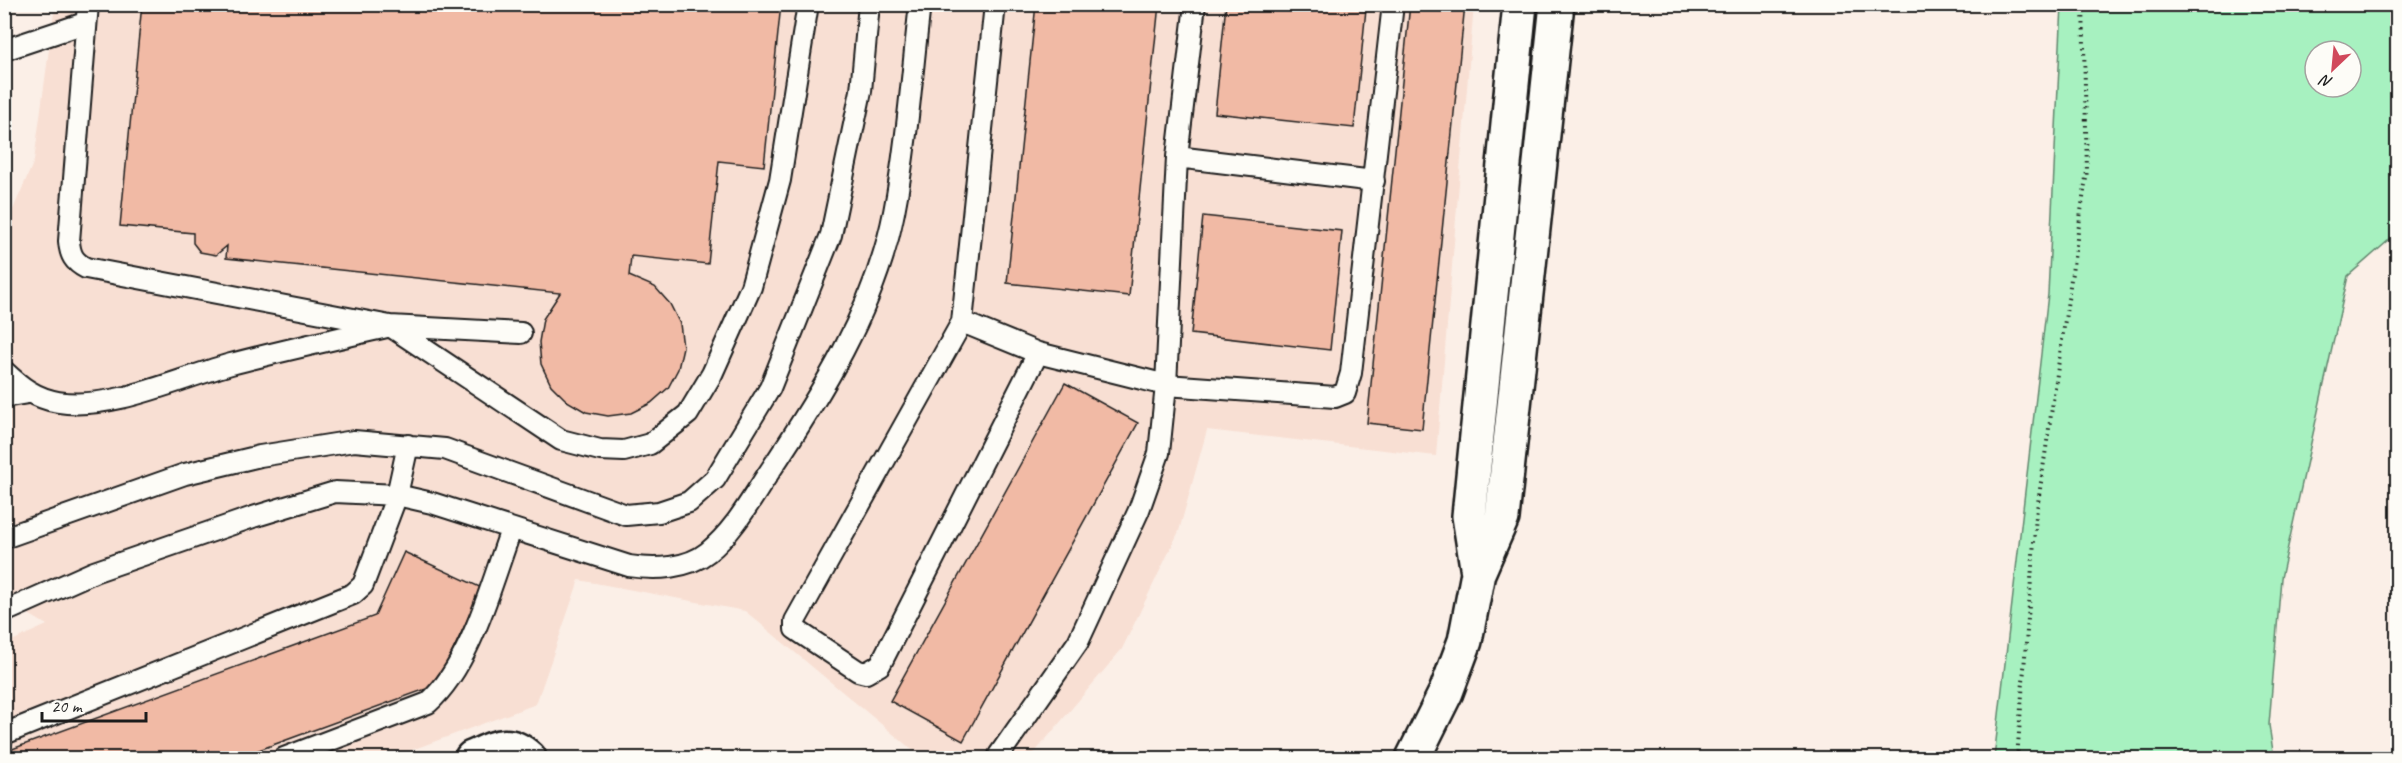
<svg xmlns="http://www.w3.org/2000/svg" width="2402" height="763" font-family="Caveat,sans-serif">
	<rect width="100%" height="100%" fill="#fbefe7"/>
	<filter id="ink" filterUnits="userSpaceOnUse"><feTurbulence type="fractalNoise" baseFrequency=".0167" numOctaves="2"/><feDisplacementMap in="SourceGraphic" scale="12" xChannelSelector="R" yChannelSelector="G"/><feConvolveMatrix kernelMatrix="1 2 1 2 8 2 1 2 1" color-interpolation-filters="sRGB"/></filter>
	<g filter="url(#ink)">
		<path fill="#f8dfd3" d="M55,5H1474L1436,456L1207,430L1179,531L1122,649L1030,758H922L745,611L579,580L536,704L390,758H5V644L47,625L5,600V228L34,161Z"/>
		<path fill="#a7f1c0" stroke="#62866e" stroke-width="1.5" fill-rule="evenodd" d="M2062,5H2397V233L2348,276L2281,578L2269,725L2274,758H1994L2048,294ZM2315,51H2351V87H2315Z"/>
		<path fill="#f1baa5" stroke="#1c1c1c" stroke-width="1.5" d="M142,4H781L764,166L719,161L708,264L631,256L629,276L655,287L670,304L680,324L683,347L678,369L668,388L651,403L631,413L608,416L586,412L567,401L551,385L541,364L539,342L543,319L560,293L226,258L227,246L216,255L200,252L193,243V233L120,226Z
			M1036,4H1159L1129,296L1007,283Z
			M1226,4H1321L1366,9L1354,128L1215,113Z
			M1410,4H1465L1422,429L1367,423Z
			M1203,216L1342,231L1330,350L1191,334Z
			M1065,383L1138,423L963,741L890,701Z
			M404,552L482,588L437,685L237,758H4V752L375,616Z"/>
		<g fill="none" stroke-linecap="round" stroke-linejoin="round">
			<defs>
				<path id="service" d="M88,4L69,241C70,255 74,262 86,268L390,326L521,333
					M995,4L962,322L795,621V629L858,671L866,673L880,665L1038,353
					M4,50L85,23
					M1177,157L1374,181
					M962,322L1038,353L1166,385L1335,397L1345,393L1351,373L1393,4
					M4,371C21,387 35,398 58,402C111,411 180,378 231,364C284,350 337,339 390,326L561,440L600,450L624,451L650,444L688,414L712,374L751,287L780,180L808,4
					M4,397L28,393
					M4,538L185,474L260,456L354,441L445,449L626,515L659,512L689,502L715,479L770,388L831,235L861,91L869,4
					M4,612L94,572L253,517L335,492L397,495L432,503L629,566C655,570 687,569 708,552C733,532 749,503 766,477C820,396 875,310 894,212C907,145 912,73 920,4
					M4,734L353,594L363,585L397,495L408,445
					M999,755L1078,642L1139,510L1159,453L1166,385L1177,157L1195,4
					M284,758L428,703C471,665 491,584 511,530"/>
				<path id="minor" d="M1478,573L1469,516L1520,4
					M472,758C495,748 508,738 529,758
					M1413,758L1446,692L1465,641L1478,573L1502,518L1557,4"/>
			</defs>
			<use href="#service" stroke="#1c1c1c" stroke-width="24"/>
			<use href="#minor" stroke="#1c1c1c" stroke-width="38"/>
			<path stroke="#1c1c1c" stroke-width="4" stroke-dasharray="1.5 4.5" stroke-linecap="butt" d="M2017,758L2036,516L2087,171L2083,4"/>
			<use href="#service" stroke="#fdfcf7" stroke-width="20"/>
			<use href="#minor" stroke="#fdfcf7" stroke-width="33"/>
		</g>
	</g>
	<rect width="2402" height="763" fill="none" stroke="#fdfcf7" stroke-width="24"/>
	<rect x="12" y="12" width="2378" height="739" fill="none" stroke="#1c1c1c" stroke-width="2" filter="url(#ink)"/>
	<g transform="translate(2333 69) rotate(206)"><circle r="28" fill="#fdfcf7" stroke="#a3a29f" stroke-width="1.5"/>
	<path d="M0-4.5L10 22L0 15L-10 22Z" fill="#d1495b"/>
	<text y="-9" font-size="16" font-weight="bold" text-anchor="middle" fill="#1c1c1c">N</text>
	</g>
	<path d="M42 712v9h104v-9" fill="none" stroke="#1c1c1c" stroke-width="3"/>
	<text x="51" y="712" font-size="18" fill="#1c1c1c" stroke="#fdfcf7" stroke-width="4.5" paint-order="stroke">20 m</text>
</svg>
